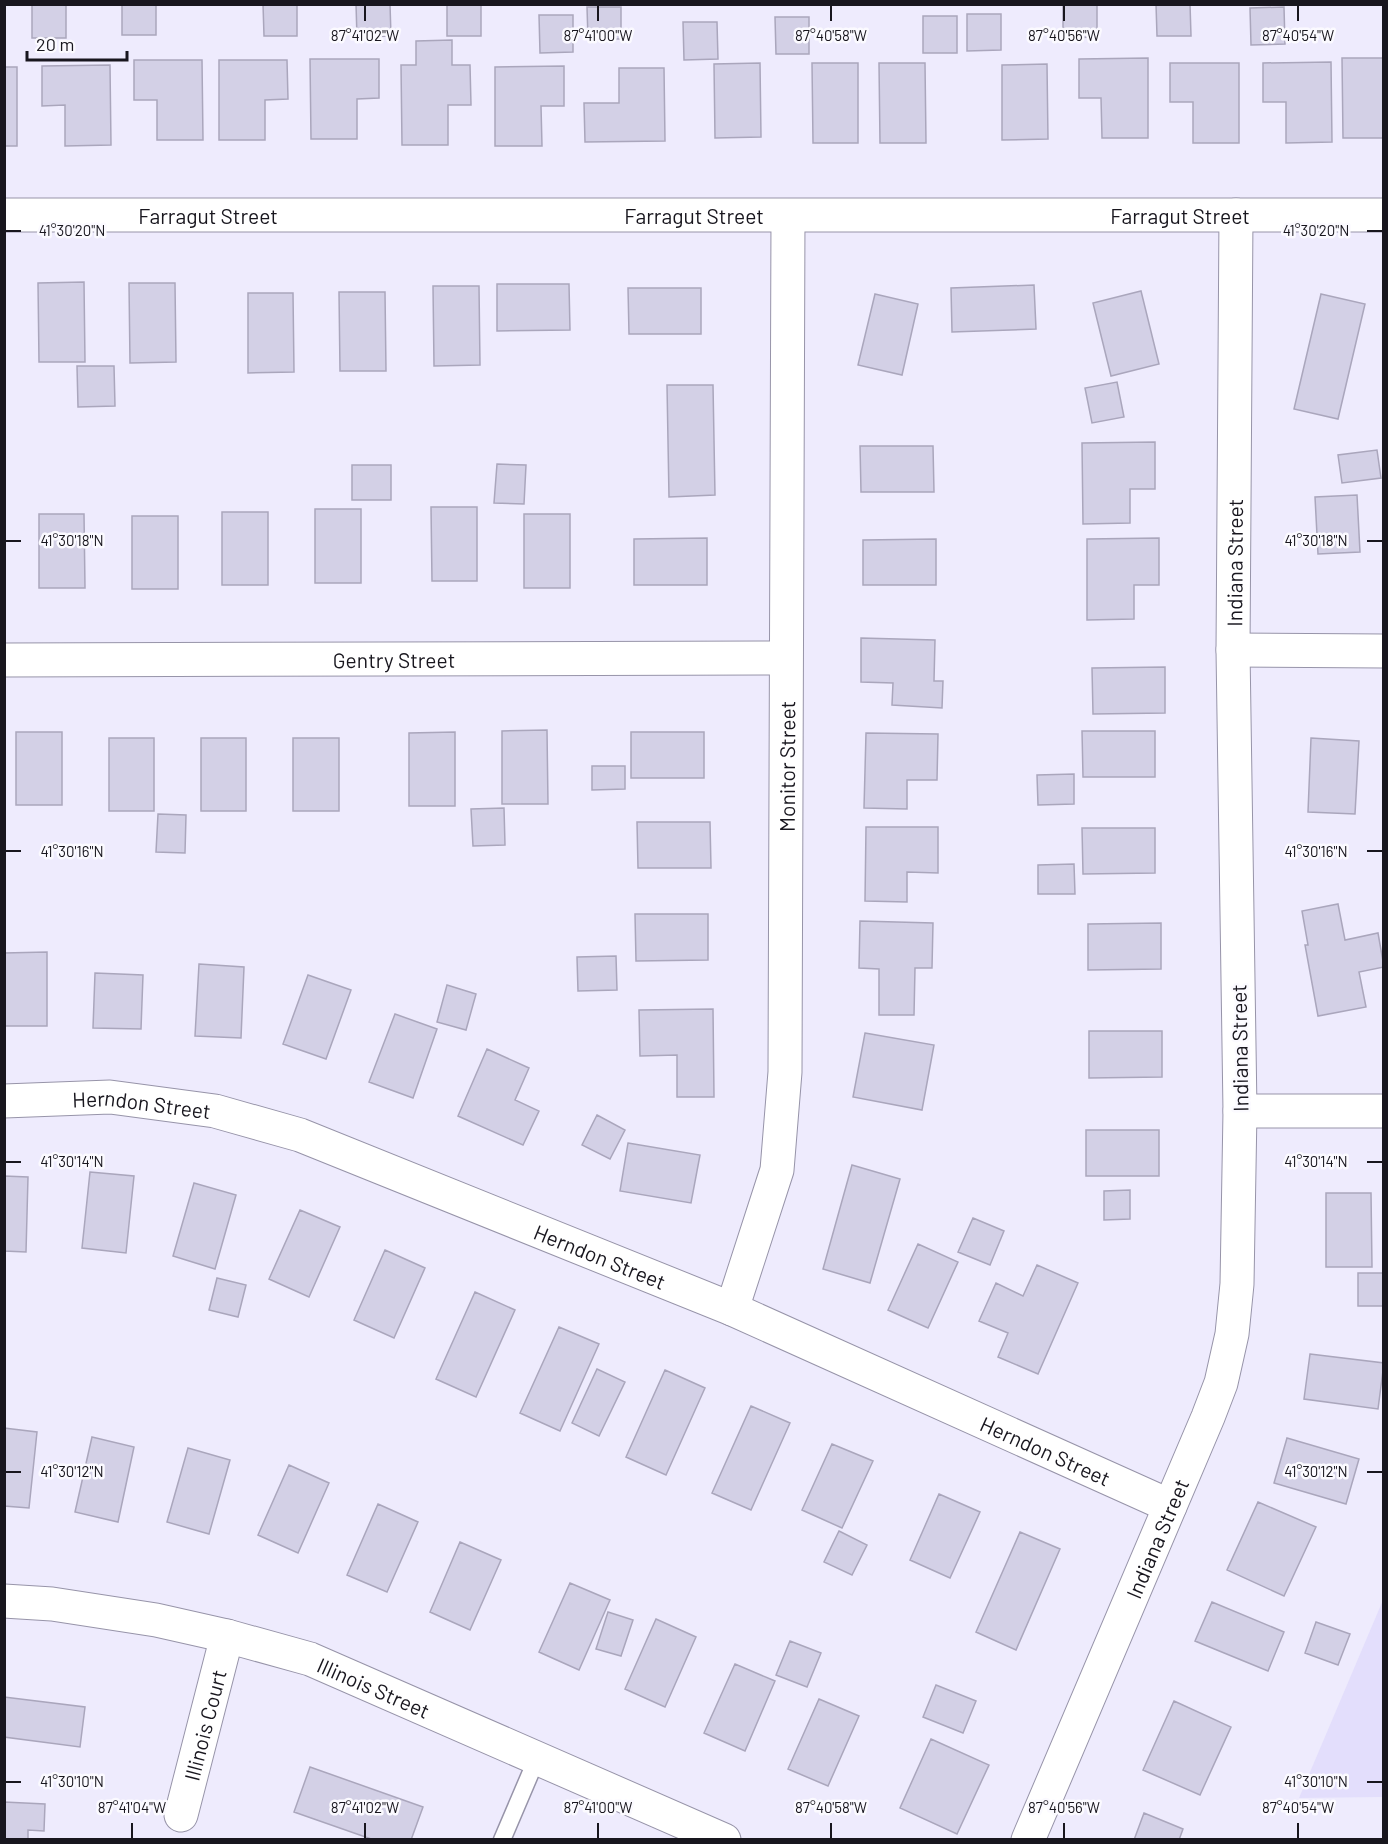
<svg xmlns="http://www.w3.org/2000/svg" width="1388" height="1844" font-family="Barlow,sans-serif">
	<rect width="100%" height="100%" fill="#eeebfd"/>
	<path fill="#e3defc" d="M1383,1600V1797L1299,1798Z"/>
	<path fill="#d3d0e6" stroke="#aaa6bc" stroke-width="1.5" d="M32,4H66V38H32Z
		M122,4H156V35H122Z
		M263,4H297V36H264Z
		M356,4H390L391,36L357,37Z
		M447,4H481V36H447Z
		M1063,4H1097V37L1063,38Z
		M1156,4H1190L1191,36H1157Z
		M587,7H621V39H588Z
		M1284,7L1285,44L1251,45L1250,8Z
		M967,14H1001V50L967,51Z
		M539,15H573V52L540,53Z
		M923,16H957V53H923Z
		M775,17H809V54H776Z
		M683,22H717L718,59L684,60Z
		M452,40V65H470L471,105H448V145H402L401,65H416V41Z
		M1148,58V138H1102L1101,98H1079V59Z
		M1342,58H1384V138H1343Z
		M310,59H379V98L357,99V139H311Z
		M134,60H202L203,140H157V100H134Z
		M219,60H287L288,99L265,100V140H219Z
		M1331,62L1332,142L1286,143V102H1263V63Z
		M760,63L761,137L715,138L714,64Z
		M812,63H858V143H813Z
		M879,63H925L926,143H880Z
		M1170,63H1239V143H1193V102H1170Z
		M1047,64L1048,139L1002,140V65Z
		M110,65L111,145L65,146V105L42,106V66Z
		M564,66V106H541L542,146H495V67Z
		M4,67H17V146H4Z
		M619,68H664L665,141L585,142L584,103H619Z
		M84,282L85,362H39L38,283Z
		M129,283H175L176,362L130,363Z
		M497,284H569L570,330L497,331Z
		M1034,285L1036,329L952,332L951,288Z
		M433,286H479L480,365L434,366Z
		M628,288H701V334H629Z
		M1141,291L1159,364L1111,376L1093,303Z
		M339,292H385L386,371H340Z
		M248,293H293L294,372L248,373Z
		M875,294L918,304L902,375L858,365Z
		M1321,294L1365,304L1338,419L1294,409Z
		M77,366H114L115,406L78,407Z
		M1117,382L1124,417L1092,423L1085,388Z
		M667,385H713L715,495L669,497Z
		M1155,442V489H1130V523L1083,524L1082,443Z
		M860,446H933L934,492H861Z
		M1377,450L1381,478L1342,483L1338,455Z
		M497,464L526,465L524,504L494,503Z
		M352,465H391V500H352Z
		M1357,495L1360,552L1318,554L1315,497Z
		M431,507H477V581H432Z
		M315,509H361V583H315Z
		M222,512H268V585H222Z
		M39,514H84L85,588H39Z
		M524,514H570V588H524Z
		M132,516H178V589H132Z
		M707,538V585H634V539Z
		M1159,538V585H1134V619L1087,620V539Z
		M936,539V585H863V540Z
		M861,638L935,640L934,681H943L942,708L892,705L893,683L861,682Z
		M1165,667V713L1093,714L1092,668Z
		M547,730L548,804H502V731Z
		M1082,731H1155V777H1083Z
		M16,732H62V805H16Z
		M455,732V806H409V733Z
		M631,732H704V778H631Z
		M866,733L938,734L937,780H907V809L864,808Z
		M109,738H154V811H109Z
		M201,738H246V811H201Z
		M293,738H339V811H293Z
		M1311,738L1359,741L1355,814L1308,812Z
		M592,766H625V789L592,790Z
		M1074,774V804L1038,805L1037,775Z
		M504,808L505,845L473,846L471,809Z
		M158,814L186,815L185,853L156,852Z
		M637,822H710L711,868H638Z
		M866,827H938V873L907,872V902L865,901Z
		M1082,828H1155V873L1083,874Z
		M1074,864L1075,894H1038V865Z
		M1338,904L1345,940L1378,933L1384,967L1359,972L1366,1007L1318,1016L1305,945H1308L1302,911Z
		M635,914H708V960L636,961Z
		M860,921L933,923L932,968H915L914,1015H879V969L859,968Z
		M1161,923V969L1088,970V924Z
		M47,952V1026H4V953Z
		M616,956L617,990L578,991L577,957Z
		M199,964L244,967L241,1038L195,1036Z
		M95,973L143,975L141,1029L93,1028Z
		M308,975L351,990L326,1059L283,1044Z
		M447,985L476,994L466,1030L437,1022Z
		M713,1009L714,1097H677V1055L640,1056L639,1010Z
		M395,1014L437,1029L413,1098L369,1082Z
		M1089,1031H1162V1077L1089,1078Z
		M865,1033L934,1045L922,1110L853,1097Z
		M487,1049L529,1068L515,1100L539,1111L523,1145L458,1116Z
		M597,1115L625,1130L610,1159L582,1145Z
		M1086,1130H1159V1176H1086Z
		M628,1143L700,1155L691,1203L620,1191Z
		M852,1165L900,1179L870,1283L823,1269Z
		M90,1172L134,1176L126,1253L82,1248Z
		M4,1176L28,1177L26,1252L4,1251Z
		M194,1183L236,1195L215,1269L173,1256Z
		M1130,1190V1219L1104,1220V1191Z
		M1326,1193H1371L1372,1267H1326Z
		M300,1210L340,1227L309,1297L269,1279Z
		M973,1218L1004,1231L990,1265L958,1252Z
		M918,1244L958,1262L928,1328L888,1310Z
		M385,1250L425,1268L394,1338L354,1320Z
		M1037,1265L1078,1283L1038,1374L998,1357L1008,1333L979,1321L996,1283L1023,1296Z
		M1358,1273H1384V1306H1358Z
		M217,1278L246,1285L238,1317L209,1310Z
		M475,1292L515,1310L476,1397L436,1379Z
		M559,1327L599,1344L560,1431L520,1413Z
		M1310,1354L1384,1363L1378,1409L1304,1399Z
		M597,1369L625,1382L599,1436L572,1423Z
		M665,1370L705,1388L666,1475L626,1457Z
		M751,1406L790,1423L751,1510L712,1493Z
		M4,1428L37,1432L29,1508L4,1506Z
		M92,1437L134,1447L118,1522L75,1512Z
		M1287,1438L1359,1459L1346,1504L1274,1483Z
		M832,1444L873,1461L842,1528L802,1510Z
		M188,1448L230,1460L209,1534L167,1522Z
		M289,1465L329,1483L298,1553L258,1535Z
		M939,1494L980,1512L950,1578L910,1560Z
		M1258,1502L1316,1527L1284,1596L1227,1570Z
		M378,1504L418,1522L387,1592L347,1575Z
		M839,1531L867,1545L852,1575L824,1562Z
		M1020,1532L1060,1549L1016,1650L976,1632Z
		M460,1542L501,1560L470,1630L430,1612Z
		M570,1583L610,1600L579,1670L539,1652Z
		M1212,1602L1284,1632L1268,1671L1195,1641Z
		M608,1612L633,1620L621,1656L596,1649Z
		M656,1619L696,1637L665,1707L625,1689Z
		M1316,1622L1350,1634L1338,1665L1305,1653Z
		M790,1641L821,1653L807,1687L776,1675Z
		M735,1664L775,1681L745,1751L704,1733Z
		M936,1685L976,1701L963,1733L923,1717Z
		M4,1697L85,1707L80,1747L4,1737Z
		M819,1699L859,1716L828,1786L788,1769Z
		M1174,1701L1231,1727L1200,1795L1143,1770Z
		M931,1739L989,1765L957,1834L900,1808Z
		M310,1767L423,1807L411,1840H374L294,1812Z
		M4,1802L45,1804L44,1831L28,1830V1840H4Z
		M1144,1813L1183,1829L1179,1840H1134Z"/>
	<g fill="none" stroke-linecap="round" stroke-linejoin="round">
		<defs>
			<path id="service" d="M502,1840L537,1758"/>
			<g id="minor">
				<path id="s1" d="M4,215H1384"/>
				<path d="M1233,650L1384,651"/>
				<path id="s2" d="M4,660L785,658"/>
				<path id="s3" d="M4,1101L110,1097L215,1111L300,1135L732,1309L1170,1506"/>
				<path d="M1240,1111H1384"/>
				<path id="s4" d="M732,1309L777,1170L785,1072L788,216"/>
				<path id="s5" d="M4,1601L52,1604L156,1620L227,1636L310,1659L724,1840"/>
				<path id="s6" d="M181,1815L227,1636"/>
				<path id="s7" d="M1028,1840L1208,1417L1221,1383L1232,1334L1237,1284L1240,1111L1233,650L1236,215"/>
			</g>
		</defs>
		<use href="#service" stroke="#9794a9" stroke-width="19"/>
		<use href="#minor" stroke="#9794a9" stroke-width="35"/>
		<use href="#service" stroke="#fff" stroke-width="16"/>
		<use href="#minor" stroke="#fff" stroke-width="33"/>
	</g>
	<path fill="none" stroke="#18161e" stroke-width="2" d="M365,6V21M598,6V21M831,6V21M1064,6V21M1298,6V21M6,231H21M1367,231H1382M6,541H21M1367,541H1382M6,851H21M1367,851H1382M6,1162H21M1367,1162H1382M6,1472H21M1367,1472H1382M6,1782H21M1367,1782H1382M132,1823V1838M365,1823V1838M598,1823V1838M831,1823V1838M1064,1823V1838M1298,1823V1838"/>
	<g text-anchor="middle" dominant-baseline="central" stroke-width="5" stroke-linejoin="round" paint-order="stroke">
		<g font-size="21" fill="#18161e" stroke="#fbfaff">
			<text stroke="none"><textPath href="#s1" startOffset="204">Farragut Street</textPath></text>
			<text stroke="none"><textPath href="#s1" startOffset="1176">Farragut Street</textPath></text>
			<text stroke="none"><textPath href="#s1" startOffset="690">Farragut Street</textPath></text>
			<text stroke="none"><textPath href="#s7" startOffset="1318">Indiana Street</textPath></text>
			<text stroke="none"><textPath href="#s2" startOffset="390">Gentry Street</textPath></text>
			<text stroke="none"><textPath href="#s4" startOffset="550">Monitor Street</textPath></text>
			<text transform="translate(1239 1048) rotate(-91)">Indiana Street</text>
			<text stroke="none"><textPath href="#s3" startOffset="138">Herndon Street</textPath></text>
			<text stroke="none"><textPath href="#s3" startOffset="624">Herndon Street</textPath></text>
			<text stroke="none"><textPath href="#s3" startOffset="1110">Herndon Street</textPath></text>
			<text stroke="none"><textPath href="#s7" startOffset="328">Indiana Street</textPath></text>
			<text stroke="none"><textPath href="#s5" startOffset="382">Illinois Street</textPath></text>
			<text stroke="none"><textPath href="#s6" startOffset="93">Illinois Court</textPath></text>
		</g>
	</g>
	<g font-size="15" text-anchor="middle" fill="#18161e" stroke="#fbfaff" stroke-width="5" stroke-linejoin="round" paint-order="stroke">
		<text x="365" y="41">87°41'02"W</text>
		<text x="598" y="41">87°41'00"W</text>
		<text x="831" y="41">87°40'58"W</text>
		<text x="1064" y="41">87°40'56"W</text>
		<text x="1298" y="41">87°40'54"W</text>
		<text x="72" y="236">41°30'20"N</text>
		<text x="1316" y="236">41°30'20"N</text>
		<text x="72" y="546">41°30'18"N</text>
		<text x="1316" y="546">41°30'18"N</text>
		<text x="72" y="857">41°30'16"N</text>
		<text x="1316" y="857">41°30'16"N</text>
		<text x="72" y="1167">41°30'14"N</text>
		<text x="1316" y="1167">41°30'14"N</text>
		<text x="72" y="1477">41°30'12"N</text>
		<text x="1316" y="1477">41°30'12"N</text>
		<text x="72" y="1787">41°30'10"N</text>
		<text x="1316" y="1787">41°30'10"N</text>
		<text x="132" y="1813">87°41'04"W</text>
		<text x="365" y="1813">87°41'02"W</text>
		<text x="598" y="1813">87°41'00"W</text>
		<text x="831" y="1813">87°40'58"W</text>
		<text x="1064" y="1813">87°40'56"W</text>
		<text x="1298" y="1813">87°40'54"W</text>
	</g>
	<rect width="1388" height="1844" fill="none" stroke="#18161e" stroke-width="12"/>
	<path d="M27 51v9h100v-9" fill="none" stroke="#18161e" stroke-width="3"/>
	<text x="36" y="51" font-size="18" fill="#18161e" stroke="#fbfaff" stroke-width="4.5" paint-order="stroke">20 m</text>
</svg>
